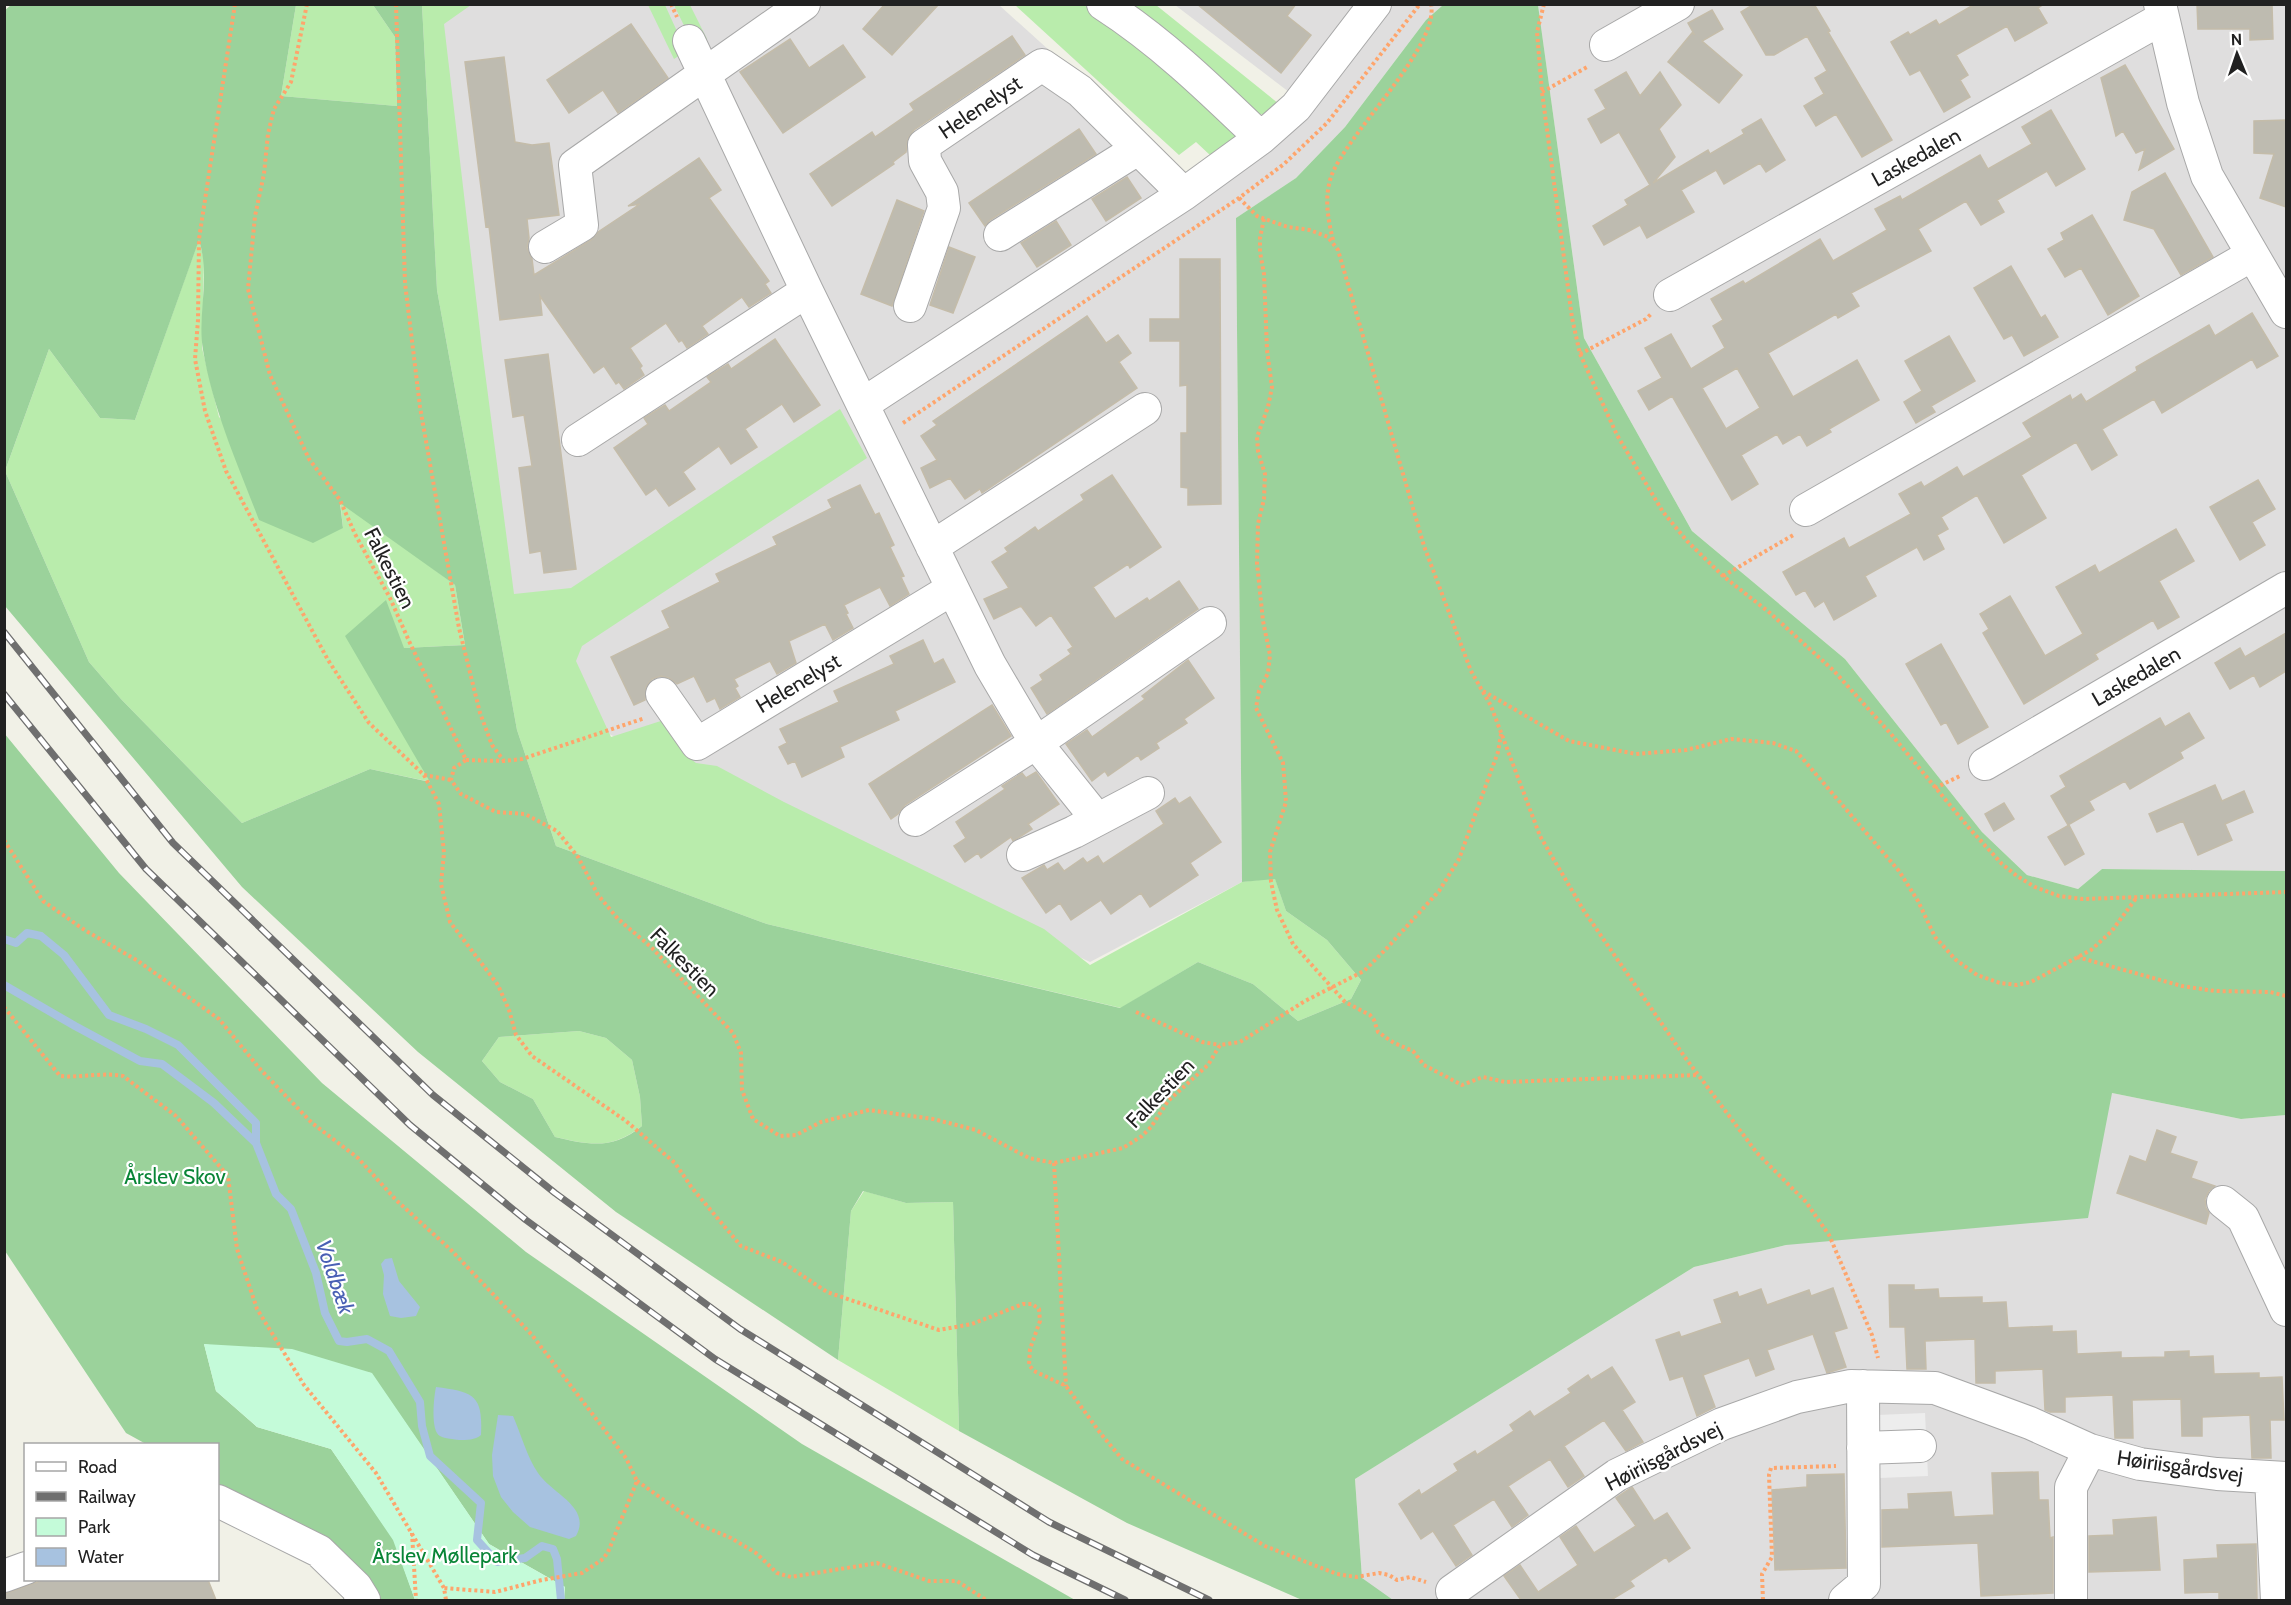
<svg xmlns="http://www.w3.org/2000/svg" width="2291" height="1605" font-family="Cabin,sans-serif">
	<rect width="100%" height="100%" fill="#f1f1e7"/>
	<path fill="#dfdede" d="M461,4L999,5L1186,174L1235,141L1289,92L1175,5H1443L1426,20L1345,127L1296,178L1236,218L1242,882L1090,962L609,734L508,589L437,21Z
		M1538,5H2286V871L2102,869L2078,889L2027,875L1982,832L1845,659L1692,531L1584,338Z
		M2112,1093L2241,1119L2286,1115V1600H1388L1362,1578L1355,1479L1694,1267L1786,1245Z"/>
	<path fill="#b9ecac" d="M296,5H373L395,37L397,106L281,96Z
		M422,5H471L444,24L482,349L514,594L571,588L840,409L867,458L582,646L576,661L611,737L667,719L687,756L696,763L717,766L784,802L1044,929L1090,965L1242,882L1275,878L1286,911L1327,940L1361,980L1351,999L1298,1021L1253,984L1198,962L1121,1008L767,924L556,846L517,730L437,290Z
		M648,5H665L686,51L674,59Z
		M674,5H690L707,39L694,46Z
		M1015,5H1084L1151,49L1237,125L1235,139L1211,156L1196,142L1179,155Z
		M1114,5H1156L1279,104L1268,115L1250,113Z
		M199,239L204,260L202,348L219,417L343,528L340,500L455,585L465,645L404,648L431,782L370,769L242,823L121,699L89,662L5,471L49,349L100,418L135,420Z
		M579,1031L606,1038L632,1060L640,1097L642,1126C611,1150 591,1145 555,1137L533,1099L500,1082L482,1061L499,1037Z
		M864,1191L906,1203L953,1202L959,1431L838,1360L851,1211Z"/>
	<path fill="#9bd29b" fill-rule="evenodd" d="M11,5H296L281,96L397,106L395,37L373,5H422L437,290L517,730L556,846L767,924L1120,1008L1198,962L1253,984L1298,1021L1351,999L1361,980L1327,940L1286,911L1275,879L1242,882L1236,218L1296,178L1345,127L1426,20L1443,5H1538L1584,338L1692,531L1845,659L1982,832L2027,875L2078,889L2102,869L2286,871V1115L2241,1119L2112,1093L2088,1218L1786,1245L1694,1267L1355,1479L1362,1578L1393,1600H1302L1127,1523L959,1431L953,1202L906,1203L863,1191L851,1211L838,1360L616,1212L418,1052L242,887L5,606L4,11ZM199,240C211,278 197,314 203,350C213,410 238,465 259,520L313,543L343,528L340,503L455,585L465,645L404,648L386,600L345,636L430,782L370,769L242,823L121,699L89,662L5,471L49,349L100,418L135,420ZM579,1031L606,1038L632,1060L640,1097L642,1126C613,1150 589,1145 555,1137L533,1099L500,1082L482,1061L499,1037Z
		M4,733L119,873L322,1083L526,1252L802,1444L1075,1600H564L565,1587L489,1544L371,1373L204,1344L216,1391L257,1427L331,1449L394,1540L415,1600H352L303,1534L218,1485V1444H146L126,1433L5,1251Z"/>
	<path fill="#c4fbd9" d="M204,1344L292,1349L372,1373L489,1544L565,1587L564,1600H415L393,1540L331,1449L257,1427L216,1391Z"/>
	<path fill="#ededed" d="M1925,1413L1928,1476L1880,1478L1877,1415Z"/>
	<path fill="#a7c2e0" d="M392,1258L399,1281L420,1307L416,1316L401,1318L390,1316L383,1294L384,1275L381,1264L385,1259Z
		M436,1387C474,1392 483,1395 481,1435C475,1440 467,1440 459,1440C454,1439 445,1439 440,1436C430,1431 434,1396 436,1387Z
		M498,1415L513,1416C521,1434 527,1457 538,1473C552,1494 592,1507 576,1536L569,1539L530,1527L513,1512L501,1497L493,1476L492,1455Z"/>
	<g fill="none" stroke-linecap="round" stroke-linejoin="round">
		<path stroke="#a7c2e0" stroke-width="8" d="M4,939L16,943L27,933L41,936L64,955L109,1015L146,1029L178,1045L256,1123V1143
			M4,985L75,1026L140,1061L162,1064L214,1103L256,1143L276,1194L291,1209L316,1273L325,1313L339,1341L347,1342L367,1339L389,1351L420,1402L422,1426L430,1456L481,1503L477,1540L497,1562L525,1558L542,1546L553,1549L557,1559L561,1600"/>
	</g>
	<path fill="#bebbb0" stroke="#c4bca9" stroke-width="1.5" fill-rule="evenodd" d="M885,4H939L892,55L863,29Z
		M1197,4H1296L1287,16L1311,35L1281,73Z
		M1754,4H1814L1830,31L1828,32L1892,140L1862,157L1836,114L1816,126L1804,106L1824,94L1815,78L1827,71L1807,36L1774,55H1766L1741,12Z
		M1975,4H2044L2038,8L2047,23L2015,41L2007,26L1956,55L1968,75L1960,80L1970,97L1944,112L1920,70L1910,75L1891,42L1908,32L1910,35L1936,20L1939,25Z
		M2197,4H2272L2273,39L2250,40V29H2198Z
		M1712,10L1723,29L1702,41L1742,75L1719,103L1668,62L1692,33L1694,34L1688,23Z
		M631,24L668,78L618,113L603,90L569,113L547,80Z
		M1012,36L1025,55L914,130L908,138L906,152L893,162L894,164L832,206L810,174L872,132L875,137L914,110L910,104Z
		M790,39L809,68L843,45L865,77L783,133L740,72Z
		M504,57L515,142L532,145L549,143L559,215L527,219L529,238L527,248L532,259L534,275L591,240L598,232L640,204L628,206L699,158L721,190L709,198L769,281L765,284L771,293L749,307L742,297L702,326L708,334L687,348L682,340L679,342L666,323L630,348L642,366L640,368L644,375L624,389L619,382L616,384L604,366L594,373L540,296L542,315L500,320L489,226L486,227L465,62Z
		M2125,65L2174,149L2139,170L2145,149L2136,153L2123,131L2116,136L2101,78Z
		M1626,72L1640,96L1660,72L1681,105L1659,129L1675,157L1653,183L1708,150L1710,154L1744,134L1742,130L1761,119L1785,160L1766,172L1760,163L1724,184L1716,170L1681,190L1694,212L1647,238L1640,225L1604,245L1593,226L1628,205L1625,200L1650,185L1619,132L1601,143L1588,119L1606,109L1595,90Z
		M2051,110L2085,169L2056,186L2047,171L1997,200L2004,212L1981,225L1966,201L1918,229L1931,251L1851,293L1859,306L1838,318L1836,314L1768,353L1793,397L1857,360L1879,400L1829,429L1831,432L1807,446L1800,434L1783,444L1777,434L1741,455L1758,484L1732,500L1672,396L1649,410L1638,391L1662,378L1645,348L1671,334L1691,369L1725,348L1713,326L1723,320L1711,299L1743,281L1745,284L1820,239L1833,261L1887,230L1875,209L1900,196L1902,200L1980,155L1988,169L2032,144L2022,127ZM1737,368L1760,408L1726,429L1702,388Z
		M2286,120V207L2260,198L2274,154L2254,153V121Z
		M1079,129L1096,154L990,220L985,226L969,203Z
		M2165,173L2213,257L2181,275L2154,229L2124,220L2132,192Z
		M1127,177L1141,198L1106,221L1092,199Z
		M897,200L924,211L892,306L861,294Z
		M2092,215L2139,296L2108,315L2081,268L2065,277L2048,249L2064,240L2061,233Z
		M1056,221L1071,245L1037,267L1021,243Z
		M949,247L975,257L953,313L930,305Z
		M1180,259H1220L1221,504L1188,505V488L1181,487V433H1187V385L1180,386V341H1150V319H1180Z
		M2011,266L2041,318L2045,315L2058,337L2024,356L2012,335L2004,339L1974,288Z
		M2252,313L2278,356L2257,368L2252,359L2162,413L2154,399L2102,429L2117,455L2092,470L2076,442L2021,475L2046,518L2004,543L1977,495L1941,517L1948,529L1937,535L1944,549L1924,560L1917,547L1865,576L1876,596L1834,620L1824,601L1815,607L1805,590L1796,595L1783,572L1844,538L1849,548L1911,514L1899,494L1921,482L1924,487L1957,467L1963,477L2032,437L2023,423L2070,395L2072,400L2081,394L2086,402L2137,371L2136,367L2209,325L2215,336Z
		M1087,316L1106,343L1118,335L1131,353L1119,362L1137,388L982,493L980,489L965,499L950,478L930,488L921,468L937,460L921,436L937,425L933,421Z
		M1949,336L1975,381L1931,406L1935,412L1916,423L1904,402L1922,391L1905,361Z
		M775,339L820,405L794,422L782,404L745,429L757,447L731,464L719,446L683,472L695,489L669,506L656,488L646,495L614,448L648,424L644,418L665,405L669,411L711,382L707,377L728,364L731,369Z
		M548,354L576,569L544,573L541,551L530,553L519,468L532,466L524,415L513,417L505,360Z
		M1112,475L1161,547L1130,568L1128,564L1093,587L1115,619L1147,598L1149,601L1179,581L1198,609L1047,714L1031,688L1043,680L1040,675L1071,654L1068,650L1073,647L1051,615L1036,626L1021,606L994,619L984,599L1009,588L992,562L1008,552L1005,548L1035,527L1038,531L1084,500L1081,495Z
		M2258,480L2275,509L2252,522L2265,545L2240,560L2210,507Z
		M860,485L875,515L879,513L894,545L890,547L904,576L901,577L909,594L890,606L880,587L844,605L848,613L846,614L853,628L833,640L825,624L789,641L796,663L777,674L770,661L734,679L738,686L735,688L740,697L720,709L715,698L707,702L694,676L677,684L669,678L661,676L652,679L646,687L645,700L634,705L611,657L670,628L662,611L720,582L716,574L777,545L773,537L832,508L828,500Z
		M2176,529L2194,561L2159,581L2179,617L2158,629L2153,620L2095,654L2098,659L2024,704L1983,633L1989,629L1980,614L2010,596L2045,656L2083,634L2056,587L2095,565L2099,573Z
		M2286,633V671L2260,687L2254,675L2230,689L2215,663L2240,648L2245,657Z
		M923,640L934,664L943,659L955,682L895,711L899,720L840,747L844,757L802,777L795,761L788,764L779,747L787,743L780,729L839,702L834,691L894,664L890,656Z
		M1941,644L1988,727L1958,744L1946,722L1941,725L1906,664Z
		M1188,660L1214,698L1184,719L1187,723L1156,743L1159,748L1141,760L1138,755L1108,776L1105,771L1092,781L1066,744L1087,730L1092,737L1145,699L1142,696Z
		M992,705L1011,736L905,805L898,814L891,819L869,784Z
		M2189,713L2204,738L2180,752L2183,758L2130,789L2125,781L2089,801L2094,810L2068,825L2051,796L2066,787L2060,776L2160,718L2165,727Z
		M1036,772L1059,804L1028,824L1032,829L1021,836L1013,841L1011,837L981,858L978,853L965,862L954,846L966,838L956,822L1005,789L1002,786L1022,773L1026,778Z
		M2215,785L2222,801L2244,791L2253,812L2225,824L2232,840L2198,855L2183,821L2157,832L2149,814Z
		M1190,797L1221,842L1190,863L1198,875L1150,907L1141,893L1111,914L1101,900L1071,920L1060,903L1046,913L1022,878L1044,865L1047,870L1058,863L1064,871L1083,858L1087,863L1098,856L1103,864L1164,824L1156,811L1175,798L1179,804Z
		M2004,803L2014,819L1994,831L1985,814Z
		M2069,825L2084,854L2065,865L2048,837Z
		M2157,1130L2176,1137L2170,1153L2197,1162L2191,1178L2215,1186L2209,1191L2205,1199L2206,1208L2209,1213L2206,1224L2117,1193L2130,1156L2146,1162Z
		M1889,1285H1914V1290L1938,1289L1939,1298L1982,1297V1303L2006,1302L2008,1328L2052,1326V1332L2076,1331L2077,1354L2121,1352V1358L2165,1357V1352L2189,1351V1357L2213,1356L2214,1374L2259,1373V1378L2282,1377L2284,1420H2270L2271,1458H2252L2250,1415L2202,1417V1436H2182L2181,1399L2132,1400L2133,1438H2115L2113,1395L2065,1397V1412H2050L2045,1410L2043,1369L1995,1371V1383H1976L1975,1339L1925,1341L1926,1369H1907L1905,1327H1890Z
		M1833,1288L1847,1328L1834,1332L1846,1367L1827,1373L1813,1334L1767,1350L1774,1369L1756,1376L1749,1358L1703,1375L1715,1407L1697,1416L1683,1376L1670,1380L1656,1340L1679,1332L1681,1337L1722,1323L1714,1300L1737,1292L1739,1297L1761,1289L1767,1305L1809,1290L1811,1296Z
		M1612,1367L1635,1402L1622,1410L1643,1442L1626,1451L1604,1420L1564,1446L1584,1476L1568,1487L1550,1459L1508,1486L1528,1515L1512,1527L1494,1499L1453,1525L1472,1555L1456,1566L1433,1531L1421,1539L1399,1504L1419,1490L1421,1495L1458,1471L1454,1464L1475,1451L1477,1455L1514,1431L1510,1425L1530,1411L1534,1417L1571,1393L1568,1389L1588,1375L1591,1380Z
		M2038,1472L2039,1500H2048L2050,1538L2053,1537V1593L1981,1596L1978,1543L1882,1547V1510L1909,1509L1908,1494L1951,1492L1954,1517L1994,1515L1992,1473Z
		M1844,1474L1846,1568L1775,1570L1772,1490L1807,1487V1475Z
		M1632,1487L1654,1521L1667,1513L1690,1548L1669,1562L1666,1557L1630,1581L1634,1586L1611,1600H1521L1504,1576L1520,1565L1538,1592L1578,1565L1560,1537L1576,1526L1594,1553L1636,1526L1616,1498Z
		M2156,1517L2160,1570L2089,1572V1536L2114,1535L2113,1520Z
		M2256,1544L2257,1600H2219V1592L2185,1593L2184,1560L2218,1558L2217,1545Z
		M43,1580H208L216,1600H4V1594Z"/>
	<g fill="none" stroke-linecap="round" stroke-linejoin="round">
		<defs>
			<path id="minor" d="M1103,4C1162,42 1211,90 1261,138
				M2160,4L2183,103L2207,176L2286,312
				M689,41L807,291L990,665L1036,743L1097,819
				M1606,45L1678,4
				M1000,235L1136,150
				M545,247L582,225L575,165L804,4
				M1670,295L2163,18
				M910,306L944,208L942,192L925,161L924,145L1042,65L1080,91L1184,194
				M863,404L1184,194L1261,138L1296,107L1375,4
				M578,440L807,291
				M1806,510L2252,255
				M932,547L1145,409
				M662,694L697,744L952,589
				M1985,764L2286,588
				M915,820L1036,743L1210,623
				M1023,855L1074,832L1148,793
				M2223,1202L2243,1218L2286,1310
				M1863,1448L1920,1446
				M2271,1478L2277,1600
				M218,1501L319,1551L356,1587L364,1600
				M4,1576L26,1568
				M1452,1591L1617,1475L1722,1424L1797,1397L1851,1386L1935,1388L2030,1423L2090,1450L2140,1464L2217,1474L2286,1478
				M1845,1600L1864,1584L1863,1386
				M2071,1600V1487L2090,1450"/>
		</defs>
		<use href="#minor" stroke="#a8a8a8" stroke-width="34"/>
		<path stroke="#fea56c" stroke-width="4" stroke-dasharray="3 3" stroke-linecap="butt" d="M235,4L199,239L198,320L195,359L205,411L226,471L328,660L369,723L424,775L451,780
			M307,4L291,82L274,109L268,134L264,174L255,216L248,289L270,375L309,459L340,500L355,534L390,598L409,641L466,760L454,768L451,780L461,794L496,812L525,814L557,831L578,857L598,895L618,919L651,947L733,1033L741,1053L742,1090L753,1119L780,1136L796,1135L821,1122L869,1110L933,1119L976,1130L1029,1158L1054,1163L1123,1148L1142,1136L1151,1127L1168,1101L1208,1065L1220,1045L1240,1042L1305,1001L1364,971L1387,948L1439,891L1459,859L1498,752L1501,734
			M396,4L405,283L420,407L459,628L480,713L492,745L504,761
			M671,4L677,17
			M1544,4L1537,32L1542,92L1572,318L1580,354L1617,435L1663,512L1687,541L1723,576L1770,613L1834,671L1891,734L1969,828L2002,864L2017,876L2035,887L2059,896L2083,899L2286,892
			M1542,92L1589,66
			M1239,198L1257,216L1288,227L1310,230L1328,237L1338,250L1424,546L1471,671L1491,706L1540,836L1584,911L1684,1056L1757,1153L1806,1202L1829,1235L1872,1335L1878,1358
			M1264,219L1260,238V252L1264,274L1267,350L1272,387L1268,407L1257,437L1258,451L1265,474L1264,499L1258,524L1257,563L1263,621L1270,655L1268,673L1259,691L1256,708L1283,763L1285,787L1286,802L1270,852L1271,882L1277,910L1293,944L1345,1002L1370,1015L1374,1020L1378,1032L1394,1043L1413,1051L1424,1065L1462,1085L1483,1077L1505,1082L1698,1075
			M1333,240C1328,219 1324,198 1331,177C1346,134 1440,47 1431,4
			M1580,354L1646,319L1652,313
			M903,423L1239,198L1284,164L1327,123L1420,4
			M1723,576L1795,534
			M1483,691L1569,741L1636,754L1686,750L1731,739L1773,743L1796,751L1899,871L1918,901L1935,937L1956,960L1977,975L2000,983L2017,985L2031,982L2091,950L2111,932L2137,897
			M466,760L504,761L522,759L645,718
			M424,775L439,804L444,853L441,884L450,922L498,985L509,1010L516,1035L532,1056L626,1121L675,1163L692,1188L741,1246L782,1262L827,1292L939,1330L972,1324L1023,1304H1032L1039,1309L1040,1321L1030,1349L1029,1365L1034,1371L1066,1386L1101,1434L1122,1459L1265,1546L1337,1574L1356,1577L1379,1573L1389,1575L1397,1580L1410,1577L1426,1582
			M1935,788L1962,775
			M4,840L43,901L86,931L138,961L219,1019L260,1069L312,1123L358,1158L396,1200L451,1250L532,1335L626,1458L637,1481L608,1552L603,1559L582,1573L542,1580L495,1592L444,1588
			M2077,957L2182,986L2215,991L2270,992L2286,996
			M4,1007L60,1076C81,1078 103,1072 123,1076L176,1116L228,1176L237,1249L257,1309L304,1385L376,1473L444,1588L446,1600
			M1136,1012L1202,1042L1220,1045
			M1054,1163L1066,1386
			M637,1481L698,1524L731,1538L756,1553L777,1573L791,1577L877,1563L929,1581H957L986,1600
			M412,1533L416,1600
			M1763,1600L1762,1574L1772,1557L1769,1475L1771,1468L1836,1466"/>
		<use href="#minor" stroke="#fff" stroke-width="32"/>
		<defs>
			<path id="rail" d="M4,632L173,843L433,1095L555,1193L740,1329L1049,1522L1209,1600
				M4,694L146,869L410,1125L526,1220L715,1359L1033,1555L1125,1600"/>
		</defs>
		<use href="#rail" stroke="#6f6f6f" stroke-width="7"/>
		<use href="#rail" stroke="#fff" stroke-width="4.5" stroke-dasharray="14" stroke-linecap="butt"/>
	</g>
	<g text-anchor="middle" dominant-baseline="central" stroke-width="4.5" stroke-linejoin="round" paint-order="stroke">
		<g font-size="21" fill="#212121" stroke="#fff">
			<text transform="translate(980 107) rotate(-34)">Helenelyst</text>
			<text transform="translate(1916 157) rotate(-29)">Laskedalen</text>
			<text transform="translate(390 568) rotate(63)">Falkestien</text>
			<text transform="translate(2136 676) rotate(-30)">Laskedalen</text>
			<text transform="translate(798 683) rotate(-31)">Helenelyst</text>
			<text transform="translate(685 962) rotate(45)">Falkestien</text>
			<text transform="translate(1160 1093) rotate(-46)">Falkestien</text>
			<text transform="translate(1663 1456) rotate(-27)">Høiriisgårdsvej</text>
			<text transform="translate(2180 1466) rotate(8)">Høiriisgårdsvej</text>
		</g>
		<g font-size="21" fill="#098537" stroke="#fff">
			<text x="175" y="1176">Årslev Skov</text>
			<text x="445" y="1555">Årslev Møllepark</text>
		</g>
		<g font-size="22" font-style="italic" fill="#4960b4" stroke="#fff">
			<text transform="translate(335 1277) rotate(71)">Voldbæk</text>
		</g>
	</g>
	<rect width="2291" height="1605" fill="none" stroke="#212121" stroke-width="12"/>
	<rect x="24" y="1443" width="195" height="138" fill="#ffffff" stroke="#a6a6a6" stroke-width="1.5"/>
	<rect x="36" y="1462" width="30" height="9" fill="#ffffff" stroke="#a6a6a6" stroke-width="1.5"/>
	<text x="78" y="1473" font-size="18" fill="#212121">Road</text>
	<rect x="36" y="1492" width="30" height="9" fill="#6f6f6f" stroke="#a6a6a6" stroke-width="1.5"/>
	<text x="78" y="1503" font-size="18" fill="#212121">Railway</text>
	<rect x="36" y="1518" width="30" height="18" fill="#c4fbd9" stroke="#a6a6a6" stroke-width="1.5"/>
	<text x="78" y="1533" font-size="18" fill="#212121">Park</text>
	<rect x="36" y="1548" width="30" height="18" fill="#a7c2e0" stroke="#a6a6a6" stroke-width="1.5"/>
	<text x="78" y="1563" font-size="18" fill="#212121">Water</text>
	<g transform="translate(2237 54) rotate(358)" stroke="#ffffff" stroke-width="4.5" paint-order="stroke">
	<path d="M0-4.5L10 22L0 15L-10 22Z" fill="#212121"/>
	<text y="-9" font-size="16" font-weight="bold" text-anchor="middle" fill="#212121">N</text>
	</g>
</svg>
